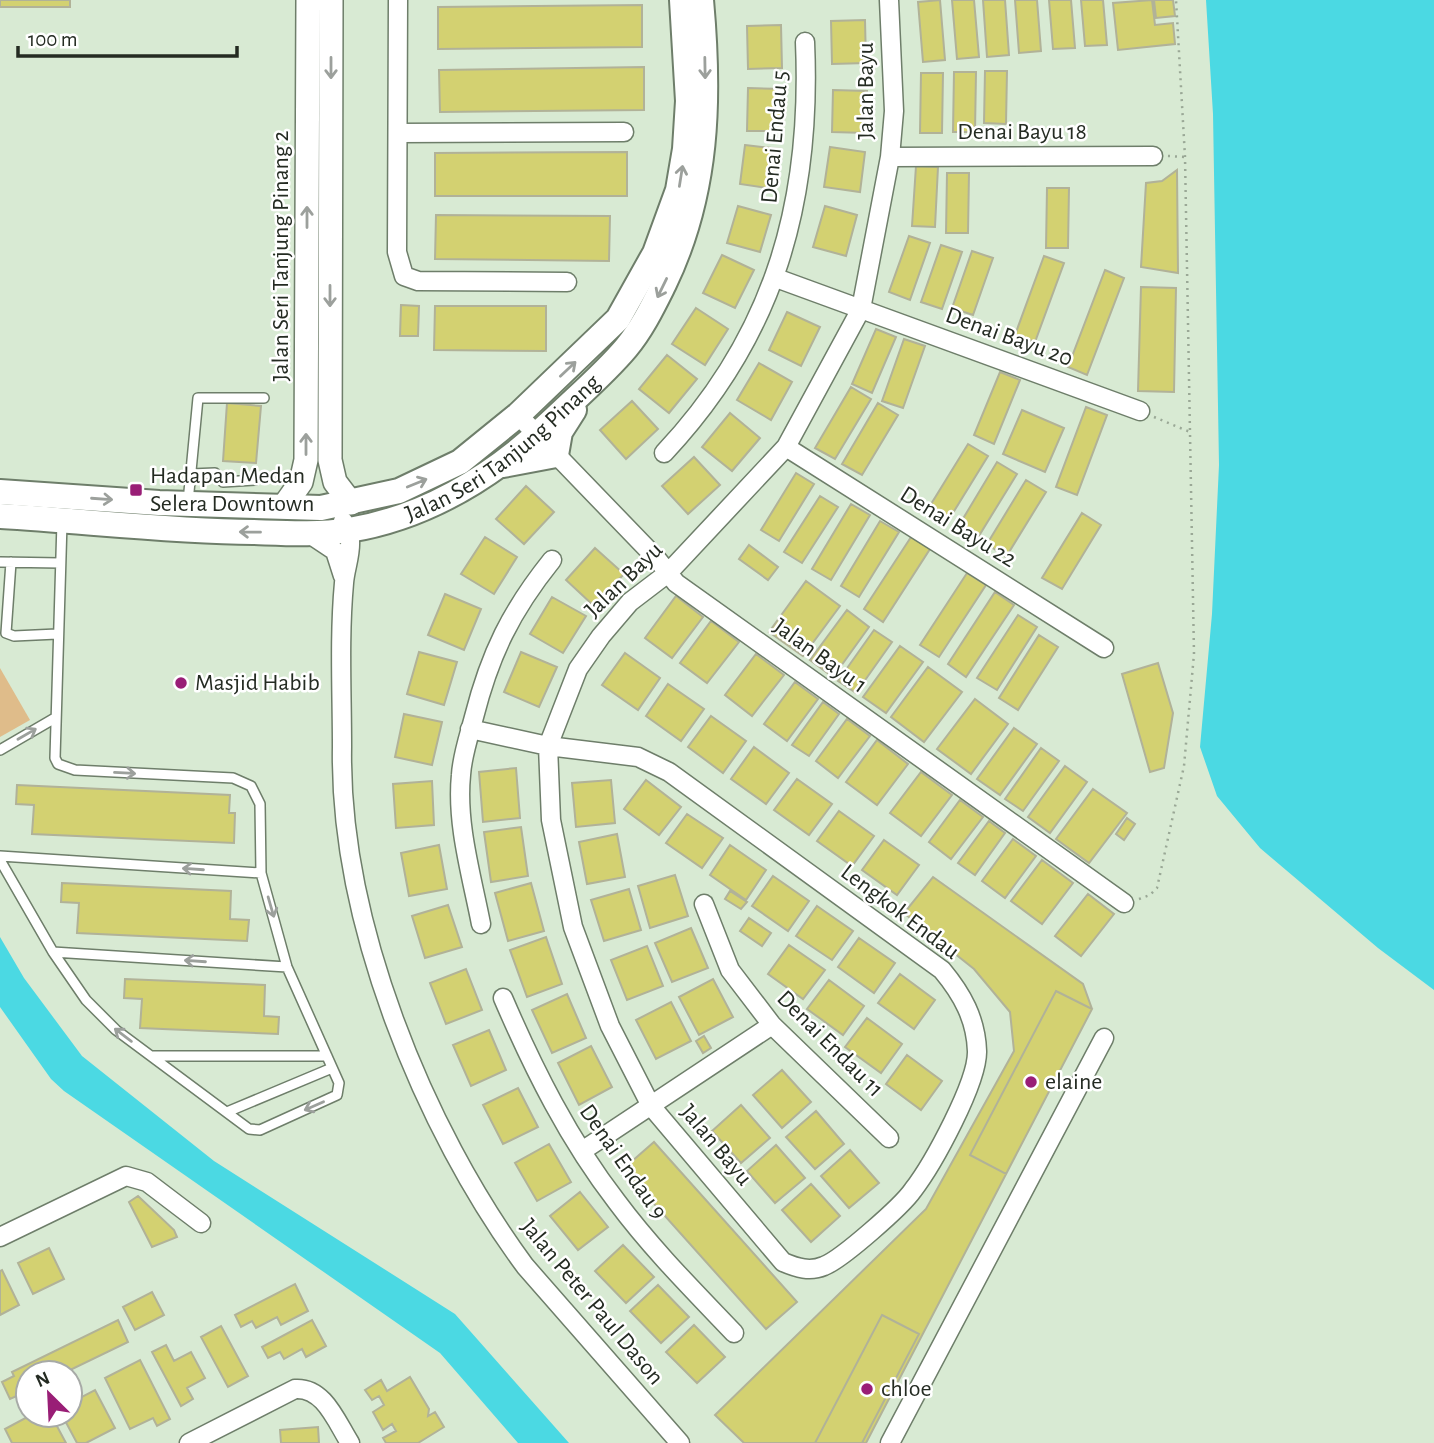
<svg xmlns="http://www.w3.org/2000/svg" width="1434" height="1443" font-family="'Alegreya Sans',sans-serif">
	<rect width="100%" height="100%" fill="#d8ead3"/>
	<path fill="#dfbc8a" d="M0,668L30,720L0,737Z"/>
	<path fill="#4bd9e3" d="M1206,0H1434V990L1378,948L1260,848L1217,796L1200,747L1212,614L1219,465L1213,114Z
		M0,937L24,978L82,1056L214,1161L455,1314L569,1443H518L440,1353L64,1091L51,1079L0,1007Z"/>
	<path fill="#d3d171" stroke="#b1b298" stroke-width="2" d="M0,0H70V7H0Z
		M940,0L945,60L923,62L918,2Z
		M952,0H974L979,57L957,59Z
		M983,0H1005L1009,55L987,57Z
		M1015,0H1037L1041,51L1019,53Z
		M1049,0H1071L1075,48L1053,49Z
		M1081,0H1103L1107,45L1085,46Z
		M1152,0L1155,25L1173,23L1175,44L1118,50L1113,3Z
		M1154,0H1173L1175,16L1156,18Z
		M642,5V47L438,49V7Z
		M865,20L866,63L832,64L831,21Z
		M781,25L782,68L748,69L747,26Z
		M644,67V110L440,112L439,70Z
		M985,71H1007L1006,124L984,123Z
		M954,72H976L975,132H953Z
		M921,73H943L942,133H920Z
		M748,88L783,89L782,131H747Z
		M833,90L867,91L866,133L832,132Z
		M745,145L780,149L775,189L740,184Z
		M830,147L865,152L860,192L824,187Z
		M627,152V196H435V153Z
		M916,166L938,167L935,227L912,226Z
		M1177,170L1178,273L1141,267L1146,183L1162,181Z
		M947,173H969L968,233H946Z
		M1047,188H1069L1068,248H1046Z
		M738,206L771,215L760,252L727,243Z
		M825,206L857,215L846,256L813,247Z
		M436,215L610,216L609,261L435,259Z
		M909,236L930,243L910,300L889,292Z
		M941,245L962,252L942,309L921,302Z
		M972,251L993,258L973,315L952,308Z
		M722,255L754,270L735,308L703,293Z
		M1044,256L1064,263L1035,342L1015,335Z
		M1105,270L1124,278L1087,375L1068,367Z
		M1141,287L1176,288L1174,392L1138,391Z
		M401,305L419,306L418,336H400Z
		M435,306H546V351L434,350Z
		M696,308L728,329L705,365L672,344Z
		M787,312L820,327L801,366L769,350Z
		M876,329L896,337L872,393L852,384Z
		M904,339L925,346L903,408L882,401Z
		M667,355L697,379L669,413L639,389Z
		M759,363L792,382L771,420L737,400Z
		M1000,372L1020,380L994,444L974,435Z
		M851,387L871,399L835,459L815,448Z
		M632,401L658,429L626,459L600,430Z
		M227,403L261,406L256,463L223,461Z
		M878,403L898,415L862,475L842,464Z
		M1086,407L1107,415L1077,495L1056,487Z
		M1022,410L1064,428L1045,472L1003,454Z
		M730,413L760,438L732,471L702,447Z
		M968,444L988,456L948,521L928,509Z
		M694,457L720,485L688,514L662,486Z
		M997,462L1017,474L977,539L958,527Z
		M796,473L814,484L779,541L761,530Z
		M1026,480L1046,492L1006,557L987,544Z
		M526,486L554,512L524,544L496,519Z
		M820,496L838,507L802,563L784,552Z
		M851,504L870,515L831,580L812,569Z
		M1082,513L1101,525L1062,589L1042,578Z
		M880,521L899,532L859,597L841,586Z
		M485,537L517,557L494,594L461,574Z
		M911,537L930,549L883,622L864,609Z
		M749,545L778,567L768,580L739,559Z
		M595,548L624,574L594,606L566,580Z
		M967,573L986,585L939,657L920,645Z
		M806,581L840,606L803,656L769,632Z
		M995,592L1014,605L966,677L948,664Z
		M445,594L481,609L464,650L428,635Z
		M676,596L703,617L672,658L645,638Z
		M552,597L586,616L563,653L530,634Z
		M847,610L869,627L833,677L810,660Z
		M1018,615L1037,627L997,690L977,678Z
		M711,621L739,642L707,683L680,663Z
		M874,630L892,642L856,693L838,681Z
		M1039,635L1058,647L1018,710L999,698Z
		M900,646L923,662L886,713L863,697Z
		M419,652L457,662L444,705L407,694Z
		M521,652L557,667L539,707L504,692Z
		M625,653L660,678L638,710L602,685Z
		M756,654L784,675L752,716L725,695Z
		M1158,663L1173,713L1164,768L1150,772L1122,674Z
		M928,667L962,692L924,742L891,717Z
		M795,682L818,699L787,741L764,724Z
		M668,684L704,709L681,741L646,716Z
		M975,699L1008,724L971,774L937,749Z
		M823,702L839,714L809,756L792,745Z
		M404,714L442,722L432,765L395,757Z
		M711,716L746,741L723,773L688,747Z
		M847,719L870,736L838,778L816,761Z
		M1014,728L1037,744L1000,795L977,779Z
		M877,740L908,764L877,805L846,782Z
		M754,747L789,773L766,804L731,779Z
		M1041,748L1059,761L1023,811L1005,799Z
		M1065,766L1087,782L1050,833L1028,817Z
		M516,768L520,818L483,822L479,772Z
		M921,772L952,795L921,836L890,813Z
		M797,779L832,804L809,835L774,810Z
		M611,780L615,823L576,827L572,783Z
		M646,780L681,807L659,835L624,809Z
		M432,781L434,825L396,828L393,784Z
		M17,785L230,795L229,813H235L234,843L32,834L34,805L16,804Z
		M1093,789L1127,813L1089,863L1056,839Z
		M960,800L983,817L951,859L929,842Z
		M839,811L874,836L852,866L817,841Z
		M687,814L723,838L702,868L666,843Z
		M1127,818L1135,824L1124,840L1116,834Z
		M989,821L1005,833L975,875L958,863Z
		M521,827L528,876L491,882L484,832Z
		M617,834L625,877L587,884L579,842Z
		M1013,839L1036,856L1005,898L982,881Z
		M884,840L919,865L897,895L862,870Z
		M439,845L447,889L409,896L401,853Z
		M730,845L766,870L746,900L710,875Z
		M1042,860L1073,883L1042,924L1011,901Z
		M675,875L688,916L650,928L638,886Z
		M773,876L809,901L788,931L752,906Z
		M933,877L1083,984L1092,1009L866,1443H744L715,1415L926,1209L1014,1051L1010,1012L974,969L904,913Z
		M62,883L231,891L230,919L249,920L247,941L77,933L79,903L61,902Z
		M531,883L544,931L508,941L495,893Z
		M629,889L641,930L604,941L591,900Z
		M730,891L747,902L741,909L725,899Z
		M1088,894L1114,914L1081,956L1055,936Z
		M448,905L462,947L425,958L412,916Z
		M817,906L853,931L832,960L796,936Z
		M749,918L771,933L762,946L740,931Z
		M691,928L708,968L672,982L655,943Z
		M546,937L562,984L527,997L510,950Z
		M859,938L895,963L874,993L838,967Z
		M789,945L825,970L803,999L768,974Z
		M647,946L663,986L627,1000L611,960Z
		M466,969L482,1010L446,1024L430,983Z
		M900,974L935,1000L914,1029L878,1003Z
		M125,979L265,985L264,1016L279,1017L278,1034L140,1028L142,999L124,998Z
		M713,979L733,1017L699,1035L679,997Z
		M829,980L864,1006L843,1035L807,1009Z
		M1056,991L1092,1009L1006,1174L970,1155Z
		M567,994L586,1038L552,1053L532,1010Z
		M671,1002L691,1041L656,1059L636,1020Z
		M867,1018L902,1044L881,1073L845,1047Z
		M489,1030L506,1070L471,1086L453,1045Z
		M704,1036L711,1048L703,1053L696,1041Z
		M591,1046L612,1087L579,1105L558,1063Z
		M907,1055L942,1081L921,1110L886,1084Z
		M782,1070L811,1102L782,1128L753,1095Z
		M518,1088L538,1127L503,1144L483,1105Z
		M741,1105L770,1138L741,1163L712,1131Z
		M816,1111L844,1144L815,1169L786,1137Z
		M654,1142L797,1302L766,1329L623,1169Z
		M549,1144L571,1182L537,1201L515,1163Z
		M776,1145L805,1178L775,1203L747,1171Z
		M850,1150L879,1183L849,1208L821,1176Z
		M811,1184L840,1216L811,1242L782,1210Z
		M580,1192L608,1227L578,1250L550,1216Z
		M138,1196L174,1230L177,1237L152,1247L129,1202Z
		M623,1245L654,1277L626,1303L595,1271Z
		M49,1248L64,1279L33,1294L18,1263Z
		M2,1270L19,1305L0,1315V1271Z
		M295,1284L308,1311L281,1325L277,1317L256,1328L252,1321L241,1327L235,1315Z
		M658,1285L689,1317L661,1343L630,1311Z
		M152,1292L164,1315L135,1330L123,1307Z
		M882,1315L919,1334L862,1443H815Z
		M118,1320L128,1342L64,1373H28V1391L10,1399L2,1382L14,1376L12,1372Z
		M312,1320L326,1346L306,1357L302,1349L284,1359L280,1352L268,1358L262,1347Z
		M694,1325L725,1357L697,1383L666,1352Z
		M221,1326L248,1376L228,1387L201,1337Z
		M166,1345L174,1361L191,1352L205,1378L187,1388L193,1399L181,1406L152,1352Z
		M140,1360L170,1419L157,1426L153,1418L130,1429L105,1378Z
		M410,1377L429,1409L428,1416L435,1412L444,1427L418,1443H386L383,1438L396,1431L392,1424L383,1430L373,1412L384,1405L379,1396L372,1400L365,1390L381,1380L387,1391Z
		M95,1390L115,1428L86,1443H77L62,1415H70V1403Z
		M31,1415H51L66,1443H12L5,1429Z
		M318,1427L319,1443H281L280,1430Z"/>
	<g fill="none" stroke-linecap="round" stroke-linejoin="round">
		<defs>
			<path id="service" d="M191,474L215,473L223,482L255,480
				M188,502L198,398H264
				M0,562L60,563
				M11,562L6,633L14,636L57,634
				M0,750L55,718
				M0,856L261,873
				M0,860L53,952L86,1000L116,1030L249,1129L260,1130L337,1095L339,1083L287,967L261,873L260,804L251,786L233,778L75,770L58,764L55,758L62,522
				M53,952L287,967
				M152,1056H327
				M227,1112L332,1068"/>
			<path id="minor" d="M398,0L397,252L404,276L418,281L567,282
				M399,133L624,132
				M890,157L1153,156
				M776,278L1140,411
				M518,415L657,559L676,583L1124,903
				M786,447L1104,648
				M664,453C775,335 812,201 805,42
				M343,521C347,527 350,533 350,541C351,555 345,569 344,583C339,637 342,693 342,747C339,920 423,1128 525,1266L680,1443
				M308,533L335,551L343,576
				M470,729L548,746L638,757L669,772L942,970C962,994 976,1019 977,1051C978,1082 933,1164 913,1190C902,1206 842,1259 824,1266C810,1272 797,1268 783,1262L651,1106L610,1026L573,927L551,820L548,746L578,669L601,636L630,602L668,573L786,447L861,309L890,157L894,111L889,0
				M704,904L730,970L772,1025L889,1138
				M481,924C472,877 456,824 461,775C462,756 469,736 474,717C490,654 511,611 552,560
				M503,998C534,1070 569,1140 617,1202C652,1249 694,1291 734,1333
				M582,1151L772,1025
				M0,1237L126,1176L147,1182L201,1223
				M189,1443L295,1389C324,1387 336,1421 350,1443
				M890,1443L1104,1038"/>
			<path id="tertiary" d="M331,0L330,460L335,482L351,503
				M284,506L301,482L306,460L308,0"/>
			<g id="secondary">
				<path d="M503,465L556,455L560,432L574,410"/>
				<path d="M0,492L159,503L321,508L399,491L460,462L518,415L618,319L655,253L678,190L685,149L688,101L682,0"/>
				<path id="s1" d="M0,516C85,521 169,531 253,532C285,533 317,535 349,530C429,517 497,474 555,418C579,395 605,373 626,348C642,329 653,306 664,284C708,193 710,99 701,0"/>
			</g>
		</defs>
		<use href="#service" stroke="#6e7e6a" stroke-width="12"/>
		<use href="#minor" stroke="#6e7e6a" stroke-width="21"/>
		<use href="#tertiary" stroke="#6e7e6a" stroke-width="26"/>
		<use href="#secondary" stroke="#6e7e6a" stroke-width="28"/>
		<path stroke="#9aa896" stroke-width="2.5" stroke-dasharray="2 5" stroke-linecap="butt" d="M1168,156L1185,157
			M1154,417L1190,432
			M1139,899L1150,895L1157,888L1184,766L1194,654L1185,157L1176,0"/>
		<use href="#service" stroke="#fff" stroke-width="9"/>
		<use href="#minor" stroke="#fff" stroke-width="18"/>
		<use href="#tertiary" stroke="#fff" stroke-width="23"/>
		<use href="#secondary" stroke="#fff" stroke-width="24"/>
	</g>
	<defs><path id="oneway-shaft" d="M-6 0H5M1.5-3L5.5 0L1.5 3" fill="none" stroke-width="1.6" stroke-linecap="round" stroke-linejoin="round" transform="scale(1.75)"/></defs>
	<g stroke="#9ca09c">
		<use href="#oneway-shaft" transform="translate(331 68) rotate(90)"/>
		<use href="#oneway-shaft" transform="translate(705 68) rotate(89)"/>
		<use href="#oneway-shaft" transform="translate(681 176) rotate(-81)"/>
		<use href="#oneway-shaft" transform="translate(307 217) rotate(-90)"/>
		<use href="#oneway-shaft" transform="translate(662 288) rotate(116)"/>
		<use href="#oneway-shaft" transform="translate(330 296) rotate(90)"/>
		<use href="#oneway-shaft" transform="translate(568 369) rotate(-43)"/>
		<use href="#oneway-shaft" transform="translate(306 444) rotate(-90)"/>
		<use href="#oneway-shaft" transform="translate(417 483) rotate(-22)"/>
		<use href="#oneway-shaft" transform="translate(102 499) rotate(4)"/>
		<use href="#oneway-shaft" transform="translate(250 532) rotate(-179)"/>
		<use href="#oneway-shaft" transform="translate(27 734) rotate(-30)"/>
		<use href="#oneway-shaft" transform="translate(125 773) rotate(3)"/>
		<use href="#oneway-shaft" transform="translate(193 869) rotate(-176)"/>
		<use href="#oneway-shaft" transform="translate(271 907) rotate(74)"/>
		<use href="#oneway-shaft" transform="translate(195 961) rotate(-176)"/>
		<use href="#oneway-shaft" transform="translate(123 1035) rotate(-143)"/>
		<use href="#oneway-shaft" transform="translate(314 1106) rotate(156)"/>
	</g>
	<g fill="#991e76" stroke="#fff" stroke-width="2.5">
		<rect x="129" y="483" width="14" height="14" rx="3.5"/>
		<circle cx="181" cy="683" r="7"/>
		<circle cx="1031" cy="1082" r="7"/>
		<circle cx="867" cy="1389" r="7"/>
	</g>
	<g text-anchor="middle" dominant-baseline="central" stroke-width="5" stroke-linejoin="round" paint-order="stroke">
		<g font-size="24" fill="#242b22" stroke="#fff">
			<text transform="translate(866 91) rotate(-90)">Jalan Bayu</text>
			<text x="1022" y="132">Denai Bayu 18</text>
			<text transform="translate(775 137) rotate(-85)">Denai Endau 5</text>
			<text transform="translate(281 256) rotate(-90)">Jalan Seri Tanjung Pinang 2</text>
			<text transform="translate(1009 337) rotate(20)">Denai Bayu 20</text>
			<text stroke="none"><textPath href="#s1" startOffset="527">Jalan Seri Tanjung Pinang</textPath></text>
			<text transform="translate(958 527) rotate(32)">Denai Bayu 22</text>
			<text transform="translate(624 580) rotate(-44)">Jalan Bayu</text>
			<text transform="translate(820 656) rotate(36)">Jalan Bayu 1</text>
			<text transform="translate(900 912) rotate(37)">Lengkok Endau</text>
			<text transform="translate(830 1044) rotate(45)">Denai Endau 11</text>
			<text transform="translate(716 1145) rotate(50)">Jalan Bayu</text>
			<text transform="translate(623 1162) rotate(55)">Denai Endau 9</text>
			<text transform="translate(592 1302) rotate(50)">Jalan Peter Paul Dason</text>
		</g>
		<g font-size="24" fill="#242b22" stroke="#fff" text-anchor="start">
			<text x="150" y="476">Hadapan Medan<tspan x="150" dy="28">Selera Downtown</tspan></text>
			<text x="195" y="683">Masjid Habib</text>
			<text x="1045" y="1082">elaine</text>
			<text x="881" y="1389">chloe</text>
		</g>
	</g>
	<g transform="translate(49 1394) rotate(336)"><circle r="33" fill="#ffffff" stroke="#a7aaa7" stroke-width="2"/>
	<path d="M0-5L12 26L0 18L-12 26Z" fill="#991e76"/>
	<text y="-10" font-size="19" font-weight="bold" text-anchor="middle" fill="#242b22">N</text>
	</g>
	<path d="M18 46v10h219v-10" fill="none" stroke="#242b22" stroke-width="3.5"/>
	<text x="28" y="46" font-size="21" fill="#242b22" stroke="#ffffff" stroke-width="5" paint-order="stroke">100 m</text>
</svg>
